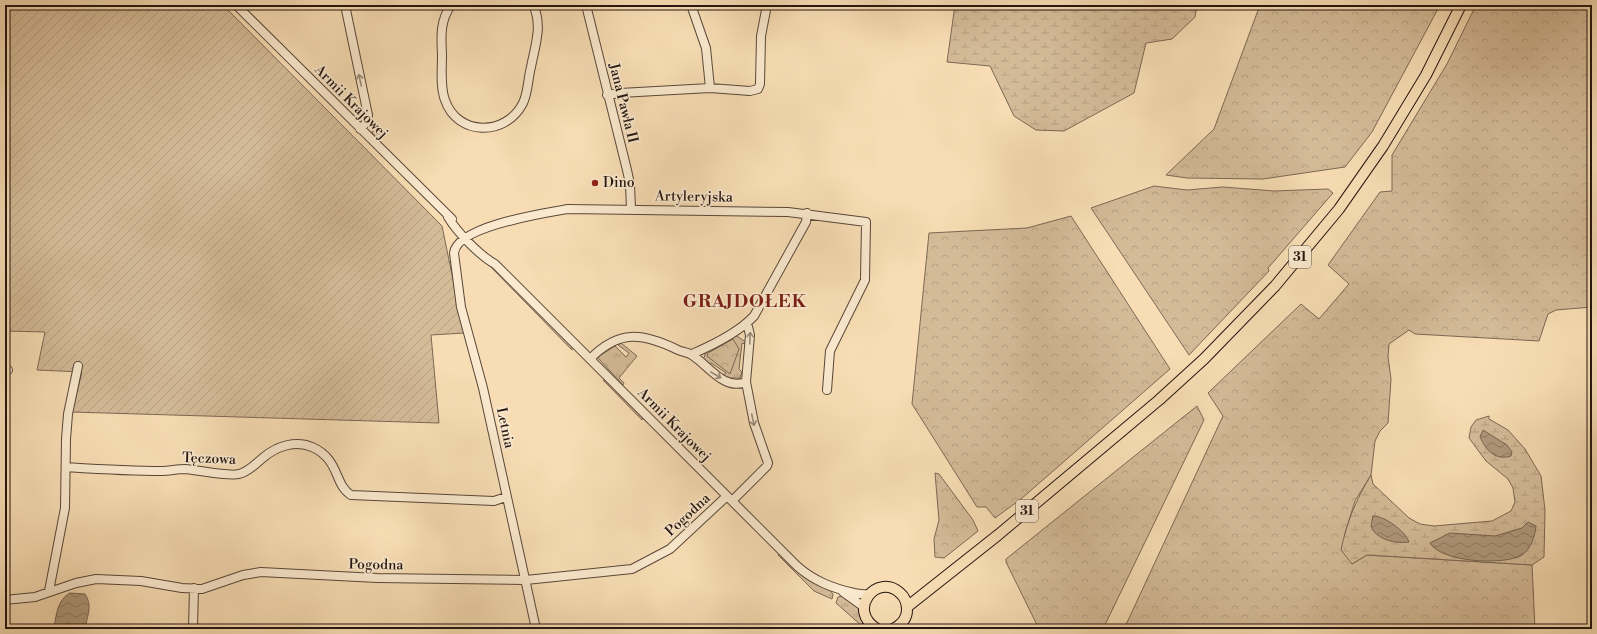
<svg xmlns="http://www.w3.org/2000/svg" width="1597" height="634" font-family="'Libre Bodoni',serif">
	<defs>
		<pattern id="grass-tufts" width="24" height="20" patternUnits="userSpaceOnUse"><rect width="24" height="20" fill="#d4bb98"/><path d="M3 7l-1-3M5 7V3M7 7l1-3M15 17l-1-3M17 17v-4M19 17l1-3" fill="none" stroke="#b6a082"/></pattern>
		<pattern id="forest-crowns" width="20" height="18" patternUnits="userSpaceOnUse"><rect width="20" height="18" fill="#d4bb98"/><path d="M2 6a3 3 0 1 1 6 0M12 15a3 3 0 1 1 6 0" fill="none" stroke="#b6a082"/></pattern>
		<pattern id="wetland-marsh" width="20" height="14" patternUnits="userSpaceOnUse"><rect width="20" height="14" fill="#d4bb98"/><path d="M1 5h8M5 5V1M11 12h8M15 12V8" fill="none" stroke="#b6a082"/></pattern>
		<pattern id="garden-furrows" width="10" height="10" patternUnits="userSpaceOnUse"><rect width="10" height="10" fill="#d4bb98"/><path d="M-1 1l2-2M0 10L10 0M9 11l2-2" fill="none" stroke="#b6a082"/></pattern>
		<pattern id="water-waves" width="16" height="10" patternUnits="userSpaceOnUse"><rect width="16" height="10" fill="#b0997c"/><path d="M0 5q4-4 8 0t8 0" fill="none" stroke="#8f7c64"/></pattern>
	</defs>
	<rect width="100%" height="100%" fill="#f8ddb4"/>
	<filter id="stains"><feTurbulence type="fractalNoise" baseFrequency=".005" numOctaves="4"/><feColorMatrix values="0 0 0 0 .2 0 0 0 0 .09 0 0 0 0 .02 0 0 0 .5 -.17"/></filter>
	<radialGradient id="worn" r=".72"><stop offset=".6" stop-color="#630" stop-opacity="0"/><stop offset="1" stop-color="#630" stop-opacity=".3"/></radialGradient>
	<path fill="url(#grass-tufts)" stroke="#7c6854" d="M374,123L381,145L373,136L371,124Z
		M484,260L495,268L572,347V350Z
		M735,335L746,342L745,344L742,343L739,369L742,372L740,378H731L730,380L722,376L726,373L711,363L708,364L703,361L706,351Z
		M621,343L637,356L619,378L624,383L623,385L598,358L601,355L615,346L626,357L629,353L618,345Z
		M605,379L643,417L642,420L603,380Z
		M779,553L817,584L831,591L833,595L832,599L814,591L778,555Z
		M842,596L861,609L863,619L862,626L836,603L838,597Z"/>
	<path fill="url(#forest-crowns)" stroke="#7c6854" d="M1260,5H1440L1372,132L1345,167L1263,179L1187,178L1166,175L1214,129Z
		M1476,5H1592V307L1556,310L1548,314L1539,341L1415,334L1409,330L1389,344L1388,357L1391,379L1388,423L1380,431L1375,441L1371,475L1355,501L1345,533L1352,564L1367,555L1532,565L1535,629H1124L1223,416L1208,393L1301,304L1319,319L1349,284L1328,265L1380,192L1392,191V155L1447,64Z
		M1154,186L1187,190L1223,187L1274,191L1328,189L1333,193L1268,268L1269,271L1189,355L1091,208Z
		M1071,216L1170,369L1021,499L995,518L986,507H977L912,404L929,233L1027,228Z
		M733,339L739,349L730,374L707,356L708,353Z
		M1197,406L1204,420L1103,629H1039L1006,562V559Z
		M935,473L939,474L973,520L978,531L944,558L935,557L934,539L939,520Z"/>
	<path fill="url(#wetland-marsh)" stroke="#7c6854" d="M955,5H1197L1195,17L1172,39L1146,43L1134,93L1064,131L1036,130L1014,116L990,66L947,62Z
		M1489,416V419L1508,430L1525,449L1541,476L1545,510L1544,557L1532,565L1367,555L1352,564L1341,550C1347,521 1356,500 1371,475L1373,484L1409,518L1420,524L1434,526L1492,521L1511,511L1515,502L1513,488L1508,479L1486,461L1469,438L1471,427L1476,420Z"/>
	<path fill="url(#garden-furrows)" stroke="#7c6854" d="M5,5H223L442,226L464,333L431,335L439,423L72,412L82,372L37,370L45,332L5,331Z"/>
	<path fill="url(#water-waves)" stroke="#786451" d="M1483,430L1507,445L1512,452L1511,456C1495,461 1486,450 1480,437Z
		M1373,516C1385,516 1405,531 1409,542C1396,544 1376,540 1371,526Z
		M1528,522L1536,526C1535,536 1531,549 1522,555C1503,566 1441,562 1430,543L1450,533L1495,536L1522,528Z
		M70,593L85,594C93,606 87,616 85,629H54C56,616 57,600 70,593Z"/>
	<g fill="none" stroke-linecap="round" stroke-linejoin="round">
		<defs>
			<path id="minor" d="M236,5L452,219
				M345,5L368,115L367,122L360,129
				M451,5C440,21 441,36 442,55C442,69 440,87 445,100C457,136 506,137 523,103C528,93 528,78 531,67C535,46 543,25 533,5
				M586,5L627,170L630,184L631,209
				M691,5L706,48L710,88
				M607,95L620,93L710,88L750,91L758,89L760,84L761,36L767,5
				M448,217C457,232 479,255 495,264L797,566C814,581 832,588 854,593C860,594 863,595 869,594
				M692,354C713,345 738,333 754,316L806,222L807,213
				M590,359C619,329 643,333 678,350C682,352 688,352 692,355C708,365 724,391 746,382
				M5,370H8
				M66,467C98,469 129,471 161,471C169,471 177,469 185,469C198,470 230,477 239,474C250,471 256,463 264,457C277,446 296,440 312,447C340,459 334,485 351,495L494,501L506,497
				M732,501L767,466L768,463L754,423L746,382L750,335L747,323
				M49,591L65,508L66,439L68,414L78,366
				M843,592L864,607
				M5,600L35,597L76,583L96,579L141,581L182,588L202,589L243,575L261,572L377,578L526,580L632,569L670,549L727,496
				M193,629L194,588
				M536,629L483,388L461,307L454,253C457,226 545,213 568,209L788,212L866,222L865,280L830,351L827,390"/>
			<path id="major" d="M907,607L998,535L1159,400L1204,359L1275,286L1339,209L1383,146L1426,75L1461,5
				M877,629C846,610 877,572 900,593C905,597 907,603 907,610C907,619 901,625 893,629"/>
		</defs>
		<use href="#minor" stroke="#594739" stroke-width="10"/>
		<use href="#major" stroke="#241510" stroke-width="12"/>
		<use href="#minor" stroke="#fae9ce" stroke-width="8"/>
		<use href="#major" stroke="#f8ddb4" stroke-width="10"/>
	</g>
	<defs><path id="oneway-shaft" d="M-6 0H5M1.5-3L5.5 0L1.5 3" fill="none" stroke-width="1.6" stroke-linecap="round" stroke-linejoin="round"/></defs>
	<g stroke="#9a8a78">
		<use href="#oneway-shaft" transform="translate(360 80) rotate(-102)"/>
		<use href="#oneway-shaft" transform="translate(750 338) rotate(-88)"/>
		<use href="#oneway-shaft" transform="translate(716 375) rotate(30)"/>
		<use href="#oneway-shaft" transform="translate(753 420) rotate(78)"/>
	</g>
	<circle fill="#8f2418" stroke="#fae9ce" stroke-width="1.5" cx="595" cy="183" r="4"/>
	<g text-anchor="middle" dominant-baseline="central" stroke-width="3.5" stroke-linejoin="round" paint-order="stroke">
		<g fill="#fae9ce" stroke="#645549" stroke-width="1">
			<rect x="1289" y="246" width="22" height="22" rx="3"/>
			<rect x="1016" y="500" width="22" height="22" rx="3"/>
		</g>
		<g font-size="13" font-weight="bold" fill="#241510">
			<text x="1300" y="257">31</text>
			<text x="1027" y="511">31</text>
		</g>
		<g font-size="14" fill="#241510" stroke="#fae9ce">
			<text transform="translate(351 102) rotate(45)">Armii Krajowej</text>
			<text transform="translate(623 103) rotate(76)">Jana Pawła II</text>
			<text transform="translate(694 197) rotate(1)">Artyleryjska</text>
			<text transform="translate(674 425) rotate(45)">Armii Krajowej</text>
			<text transform="translate(505 428) rotate(78)">Letnia</text>
			<text transform="translate(209 459) rotate(2)">Tęczowa</text>
			<text transform="translate(688 515) rotate(-43)">Pogodna</text>
			<text transform="translate(376 565) rotate(1)">Pogodna</text>
		</g>
		<g font-size="14" fill="#241510" stroke="#fae9ce" text-anchor="start">
			<text x="603" y="183">Dino</text>
		</g>
		<g font-size="18" font-weight="bold" letter-spacing="1" fill="#7a1f14" stroke="#fae9ce">
			<text x="745" y="301">GRAJDOŁEK</text>
		</g>
	</g>
	<rect width="1597" height="634" fill="none" stroke="#f8ddb4" stroke-width="20"/>
	<rect x="6" y="6" width="1585" height="622" fill="none" stroke="#241510" stroke-width="2"/>
	<rect x="10" y="10" width="1577" height="614" fill="none" stroke="#241510"/>
	<rect width="100%" height="100%" filter="url(#stains)"/>
	<rect width="100%" height="100%" fill="url(#worn)"/>
</svg>
